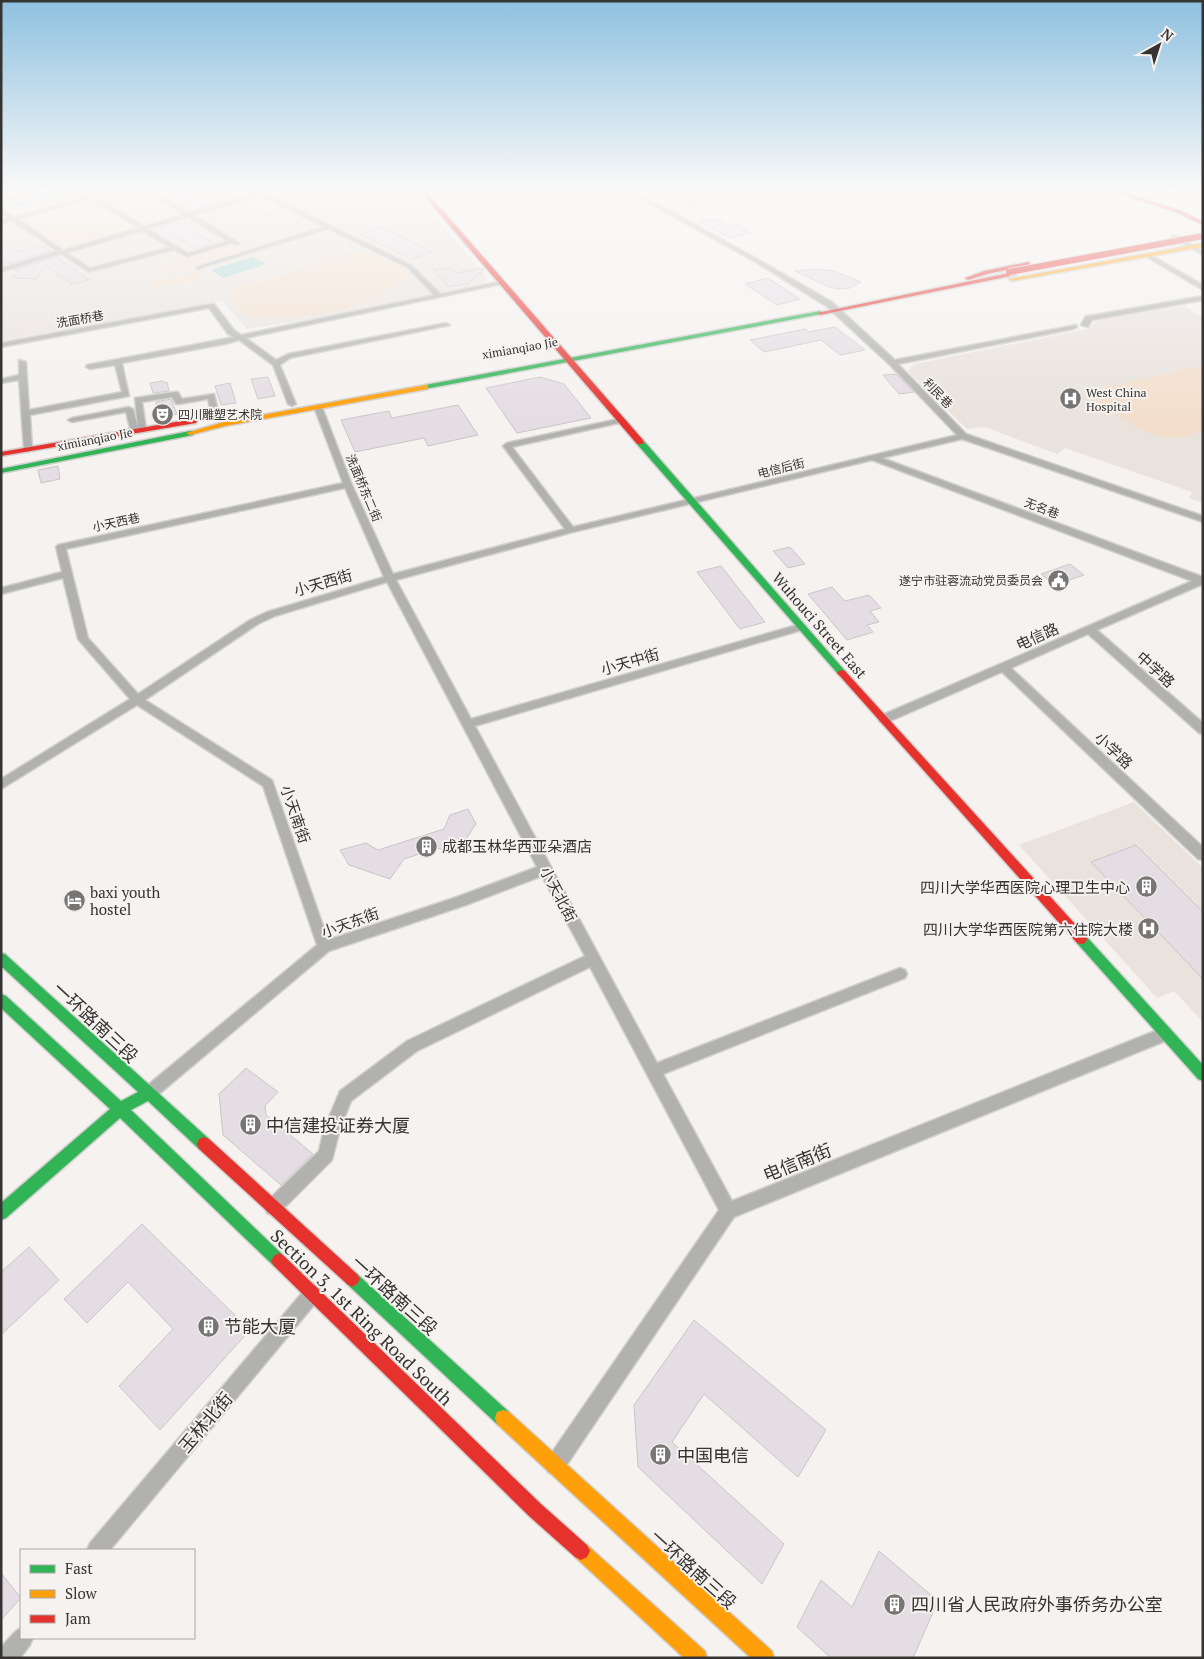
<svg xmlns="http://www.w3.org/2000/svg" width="1204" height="1659" font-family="'PT Serif','Noto Sans SC',serif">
	<rect width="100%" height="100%" fill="#f5f2f0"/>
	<path fill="#e9e2dd" d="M1,189H410L488,278L483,284L319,318L247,329L222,301L1,341Z
		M486,189H570L578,196L527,205L513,191L491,194Z
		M660,189H850L853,191L763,205L723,206L697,211Z
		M1185,306L1203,318V503L1189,498L1192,492L1065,448L1057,454L985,427L967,429L908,371L914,364L1088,329L1098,319Z
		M1134,802L1203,868V1022L1174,991L1157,998L1019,845Z"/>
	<path fill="#f3decc" d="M46,189H78L92,198L123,189H145L189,215L61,252L1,211V201Z
		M259,196L284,208L235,223L211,210Z
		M224,244L241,252L174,274L158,264Z
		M352,252C371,252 398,254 408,274C376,306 322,318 279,318C259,317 248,320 234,304V295L238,289Z
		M197,272L201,279L155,288L153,282Z
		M1203,365V431C1195,433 1187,436 1180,437C1143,441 1115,412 1087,392Z"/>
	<path fill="#a8d4d5" d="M50,193H58L59,195L18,207L11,208L6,205Z
		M252,257L267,264L223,278L211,270Z"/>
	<path fill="#e4dde4" stroke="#c8c6c6" d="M158,189H189L215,203L194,210Z
		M714,218L729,226L736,224L750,233L729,238L700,221Z
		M178,223L213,243L195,249L160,228Z
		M381,227L432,252L411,259L360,234Z
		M1,242L16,252L40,245L50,251L7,264L1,260Z
		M57,257L89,280L72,284L46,266L36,279L12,278L18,272L15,270Z
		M450,268L456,273L483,268L484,270L469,283L448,287L434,270Z
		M815,269L834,271L861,282L850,288L839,289L829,287L795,271Z
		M768,278L800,299L777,305L745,284Z
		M835,327L865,350L840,355L821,340L764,352L750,340L805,329L809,332Z
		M896,374L914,392L899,394L883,375Z
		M268,377L275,396L258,399L251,379Z
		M540,377L564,384L591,418L517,433L486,388Z
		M163,381L164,383L167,382L169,391L153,393L150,383Z
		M230,383L236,403L221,405L215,386Z
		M171,399L177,414L160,417L156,402Z
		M458,405L478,435L428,446L424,438L355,452L341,420L389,411L392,418Z
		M58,466L60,479L41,483L38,470Z
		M790,547L805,564L788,568L773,551Z
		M1070,564L1084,575L1055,585L1041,574Z
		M721,566L765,622L740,629L697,572Z
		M832,587L845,601L869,595L881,608L870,611L879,622L867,625L873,632L847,640L808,594Z
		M468,809L476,824L456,854L438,848L404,859L390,879L349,865L340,850L366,843L378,850L444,829L450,815Z
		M1136,845L1203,912V979L1091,862Z
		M246,1068L278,1092L265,1106L266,1115L313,1154L281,1185L223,1135L219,1094Z
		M142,1224L250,1330L160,1430L119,1386L173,1329L128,1282L87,1323L64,1299Z
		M29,1247L59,1280L1,1335V1272Z
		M694,1320L826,1430L798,1477L704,1394L672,1442L784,1544L762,1584L638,1467L634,1405Z
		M879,1551L938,1601L913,1658H831L797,1627L821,1580L852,1607Z
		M1,1573L21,1598L1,1620Z"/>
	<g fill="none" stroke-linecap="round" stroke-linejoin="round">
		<defs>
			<path id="street" d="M40,189H50L1,203V199Z
				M75,189H82L93,195L116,189H126L97,198L144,226L183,215L142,189H149L189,213L255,193L250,190L256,189L411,265L441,294L503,281L506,283L246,338L276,360L288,354L446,323L450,325L290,358L280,365L296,404L292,406L288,404L273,365L239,340L225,344L122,363L129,396L30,415L32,449L28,452L24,449L19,380L1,383V379L19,375V360L26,362L29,410L122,392L115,365L90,369L86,367L87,365L234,337L228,334L209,308L1,347V343L211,304H214L234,330L241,335L434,295L407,267L328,229L197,269V267L323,227L260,196L194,215L239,243V245L231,243L187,257L174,250L89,272L61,254L1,272V268L57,251L12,221L1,224V220L8,218L1,214V209L14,217L87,197ZM91,199L138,228L63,250L18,219ZM188,217L227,241L188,253L148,229ZM142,231L170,247L90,268L67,253Z
				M1167,189H1176L1148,200L1143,199Z
				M638,195H642L761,261L832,302L895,360L1076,325L1077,327L1073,329L898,364L966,434L1203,516V522L962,439L882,458L1203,577V584L1097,630L1203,723V734L1199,733L1088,634L1011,668L1203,847V860L1198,859L1002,672L888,722H880L878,719L880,716L1192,581L872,460L573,532L396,580L471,719L797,625H805L806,627L805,629L475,726L657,1063L895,970L900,968L905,970L907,974L905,978L663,1074L732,1201L1160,1029L1165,1027L1170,1029L1172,1034L1170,1039L734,1217L562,1472L555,1475L548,1472L545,1465L548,1458L719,1210L590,967L417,1051L351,1101L340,1129L332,1160L279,1213L273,1215L267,1213L265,1207L267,1201L319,1151L324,1129L340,1091L407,1041L585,956L542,876L466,905L329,951L153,1099L148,1101L143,1099L140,1094L143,1089L317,945L263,786L137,705L1,789V779L130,699L78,639L63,578L1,594V588L62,572L56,547L58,545L343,483L314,407L318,405L322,407L352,485L393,574L565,529L503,446L507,443L623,418V422L512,447L573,527L957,435L890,365L826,306L757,263L638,197ZM345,488L384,577L267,612L250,620L138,694L88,638L66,549ZM387,582L537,867L457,897L328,940L272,780L145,700L258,624L275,616Z
				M1172,236H1176L1203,250V255L1172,238Z
				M1145,254H1149L1203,285V290L1145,256Z
				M1203,296V300L1092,320L1088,327L1081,325L1086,316H1089Z
				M175,392H178L182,399L214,394L220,418L216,420L212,418L208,399L179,404H176L172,397L142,402L146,429L142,432L138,429L137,432H131L126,412L72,422L68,420L72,418L129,407L133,409L138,428L135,398Z
				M313,1284L319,1287L322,1293L319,1299L110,1550H87L90,1543L307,1287Z
				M21,1628V1638H33L30,1645L20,1658H1V1647L16,1631Z"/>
			<path id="fast" d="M820,311L823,313L822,314L425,389L421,387L425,385Z
				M190,431H193V435L1,473V469Z
				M637,440H643L845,671L847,673L845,675H839L637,444Z
				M1081,934L1085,935L1203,1065V1081L1198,1079L1077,943L1075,939L1077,935Z
				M1,953L5,954L209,1139L211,1144L209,1149L204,1151L199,1149L148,1101L131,1110L284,1256L287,1261L284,1266L279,1269L274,1266L120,1118L6,1218L1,1220V1203L110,1109L1,1008V994L6,996L121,1101L138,1092L1,966Z
				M352,1271L357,1274L509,1412L511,1418L509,1424L503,1426L497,1424L347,1284L344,1279L347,1274Z"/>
			<path id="slow" d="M1203,243V247L1012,281L1009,279Z
				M425,385H428V389L225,426L190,435L186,433L224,422Z
				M503,1410L509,1412L772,1651L774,1658H751L497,1424L495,1418L497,1412Z
				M581,1542L587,1545L705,1651L707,1658H684L575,1557L572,1551L575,1545Z"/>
			<path id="jam" d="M418,189H424L643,440V444H637Z
				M1104,189H1113L1179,210L1203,221V225L1175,212Z
				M1028,262L1030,263V265L987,274L968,280L965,278L984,271Z
				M1014,272L1016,273V275L820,315L817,313Z
				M193,419L197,421L196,423L1,456V452Z
				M842,670L845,671L1085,935L1087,939L1085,943L1081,944L1077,943L839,675L837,673L839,671Z
				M204,1137L209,1139L357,1274L360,1279L357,1284L352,1287L347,1284L199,1149L197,1144L199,1139Z
				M279,1253L284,1256L541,1504L587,1545L590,1551L587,1557L581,1560L575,1557L529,1516L274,1266L271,1261L274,1256Z"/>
		</defs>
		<use href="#street" stroke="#d2d0cf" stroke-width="3"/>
		<use href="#fast" stroke="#d2d0cf" stroke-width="3"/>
		<use href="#slow" stroke="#d2d0cf" stroke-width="3"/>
		<use href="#jam" stroke="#d2d0cf" stroke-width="3"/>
		<use href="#street" fill="#b1b1af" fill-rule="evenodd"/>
		<use href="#fast" fill="#30b455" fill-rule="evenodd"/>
		<use href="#slow" fill="#ff9f0a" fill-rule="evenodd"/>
		<use href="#jam" fill="#e5322d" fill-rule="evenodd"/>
		<defs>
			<path id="jam-bridge" d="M1009,272L1203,236"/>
		</defs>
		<use href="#jam-bridge" stroke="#d2d0cf" stroke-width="8" stroke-linecap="butt"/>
		<use href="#jam-bridge" stroke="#e5322d" stroke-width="6"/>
	</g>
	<linearGradient id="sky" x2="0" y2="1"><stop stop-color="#8ec1e0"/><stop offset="0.45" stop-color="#faf9f8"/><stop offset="1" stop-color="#faf9f8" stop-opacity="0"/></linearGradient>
	<rect width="1204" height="421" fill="url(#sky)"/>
	<defs>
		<symbol id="hospital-disc" viewBox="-11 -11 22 22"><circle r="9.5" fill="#787674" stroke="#f6f2ef"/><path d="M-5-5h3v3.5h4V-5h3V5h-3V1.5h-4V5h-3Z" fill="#fff"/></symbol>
		<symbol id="theatre-disc" viewBox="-11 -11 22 22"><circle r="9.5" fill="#787674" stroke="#f6f2ef"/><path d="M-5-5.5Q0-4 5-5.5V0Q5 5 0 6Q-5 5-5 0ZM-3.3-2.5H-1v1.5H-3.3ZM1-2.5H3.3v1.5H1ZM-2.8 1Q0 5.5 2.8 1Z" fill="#fff"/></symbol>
		<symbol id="civic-disc" viewBox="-11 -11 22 22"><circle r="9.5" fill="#787674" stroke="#f6f2ef"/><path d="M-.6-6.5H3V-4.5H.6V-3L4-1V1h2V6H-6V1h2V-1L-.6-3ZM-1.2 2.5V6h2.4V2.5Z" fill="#fff"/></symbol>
		<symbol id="building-disc" viewBox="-11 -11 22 22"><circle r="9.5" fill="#787674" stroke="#f6f2ef"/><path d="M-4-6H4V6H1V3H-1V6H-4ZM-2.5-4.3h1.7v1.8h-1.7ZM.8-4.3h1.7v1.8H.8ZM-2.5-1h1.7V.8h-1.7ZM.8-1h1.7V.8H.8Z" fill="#fff"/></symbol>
		<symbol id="hotel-disc" viewBox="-11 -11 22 22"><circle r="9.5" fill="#787674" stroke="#f6f2ef"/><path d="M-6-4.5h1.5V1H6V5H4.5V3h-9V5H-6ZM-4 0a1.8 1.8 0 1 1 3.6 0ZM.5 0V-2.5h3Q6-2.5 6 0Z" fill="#fff"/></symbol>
	</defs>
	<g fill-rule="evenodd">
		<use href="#hospital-disc" x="1058" y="386" width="25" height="25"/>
		<use href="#theatre-disc" x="150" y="402" width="25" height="25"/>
		<use href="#civic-disc" x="1046" y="568" width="25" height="25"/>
		<use href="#building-disc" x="414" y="834" width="25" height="25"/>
		<use href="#building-disc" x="1134" y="874" width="25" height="25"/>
		<use href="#hotel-disc" x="62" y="888" width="25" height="25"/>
		<use href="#hospital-disc" x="1136" y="916" width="25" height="25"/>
		<use href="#building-disc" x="238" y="1112" width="25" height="25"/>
		<use href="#building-disc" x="196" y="1314" width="25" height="25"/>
		<use href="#building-disc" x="648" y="1442" width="25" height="25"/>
		<use href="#building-disc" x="882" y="1592" width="25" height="25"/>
	</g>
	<g text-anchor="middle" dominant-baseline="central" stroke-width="4" stroke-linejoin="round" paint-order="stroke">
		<g font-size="12" fill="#353432" stroke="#f6f2ef">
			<text transform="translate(80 319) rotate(-10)">洗面桥巷</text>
			<text transform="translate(520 348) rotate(-10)">ximianqiao Jie</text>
			<text transform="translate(938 393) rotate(46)">利民巷</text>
			<text transform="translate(95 439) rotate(-11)">ximianqiao Jie</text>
			<text transform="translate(781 468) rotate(-14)">电信后街</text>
			<text transform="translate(364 488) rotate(67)">洗面桥东二街</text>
			<text transform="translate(1042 508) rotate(21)">无名巷</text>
			<text transform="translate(116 522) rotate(-12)">小天西巷</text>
		</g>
		<g font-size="12" fill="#353432" stroke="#f6f2ef" text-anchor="start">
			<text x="1086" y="392">West China<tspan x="1086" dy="14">Hospital</tspan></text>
			<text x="178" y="414">四川雕塑艺术院</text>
			<text x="1043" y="580" text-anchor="end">遂宁市驻蓉流动党员委员会</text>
		</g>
		<g font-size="15" fill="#353432" stroke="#f6f2ef">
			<text transform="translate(323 582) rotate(-16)">小天西街</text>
			<text transform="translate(820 625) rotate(49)">Wuhouci Street East</text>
			<text transform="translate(1037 636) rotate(-24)">电信路</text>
			<text transform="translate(630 661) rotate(-16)">小天中街</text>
			<text transform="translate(1156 669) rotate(42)">中学路</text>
			<text transform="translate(1114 750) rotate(43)">小学路</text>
			<text transform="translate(296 814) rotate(71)">小天南街</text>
			<text transform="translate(559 894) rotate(62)">小天北街</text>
			<text transform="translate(350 922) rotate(-20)">小天东街</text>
		</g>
		<g font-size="15" fill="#353432" stroke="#f6f2ef" text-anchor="start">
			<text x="442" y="846">成都玉林华西亚朵酒店</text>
			<text x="1130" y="887" text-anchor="end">四川大学华西医院心理卫生中心</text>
			<text x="90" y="892">baxi youth<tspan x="90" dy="17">hostel</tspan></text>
			<text x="1133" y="929" text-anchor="end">四川大学华西医院第六住院大楼</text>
		</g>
		<g font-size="18" fill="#353432" stroke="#f6f2ef">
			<text transform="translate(96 1022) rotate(43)">一环路南三段</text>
			<text transform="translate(797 1162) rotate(-22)">电信南街</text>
			<text transform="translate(395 1295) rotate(42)">一环路南三段</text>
			<text transform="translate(362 1317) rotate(44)">Section 3, 1st Ring Road South</text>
			<text transform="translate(205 1422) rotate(-50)">玉林北街</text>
			<text transform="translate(694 1569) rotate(42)">一环路南三段</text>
		</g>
		<g font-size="18" fill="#353432" stroke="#f6f2ef" text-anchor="start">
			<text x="266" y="1125">中信建投证券大厦</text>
			<text x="224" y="1326">节能大厦</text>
			<text x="677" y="1455">中国电信</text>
			<text x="911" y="1604">四川省人民政府外事侨务办公室</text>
		</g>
	</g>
	<rect width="1204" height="1659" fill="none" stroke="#353432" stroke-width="5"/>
	<rect x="20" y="1549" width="175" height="90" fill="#f6f2ef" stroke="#a9a6a3"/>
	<rect x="30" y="1565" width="25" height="8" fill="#30b455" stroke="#a9a6a3"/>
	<text x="65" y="1574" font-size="15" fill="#353432">Fast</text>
	<rect x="30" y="1590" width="25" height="8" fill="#ff9f0a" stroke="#a9a6a3"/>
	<text x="65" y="1599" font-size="15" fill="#353432">Slow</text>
	<rect x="30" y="1615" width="25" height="8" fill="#e5322d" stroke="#a9a6a3"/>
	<text x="65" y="1624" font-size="15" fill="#353432">Jam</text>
	<g transform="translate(1159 45) rotate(39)" stroke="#f6f2ef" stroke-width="4" paint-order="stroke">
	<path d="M0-4L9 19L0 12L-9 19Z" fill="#353432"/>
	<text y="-8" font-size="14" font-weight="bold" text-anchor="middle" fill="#353432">N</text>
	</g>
</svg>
